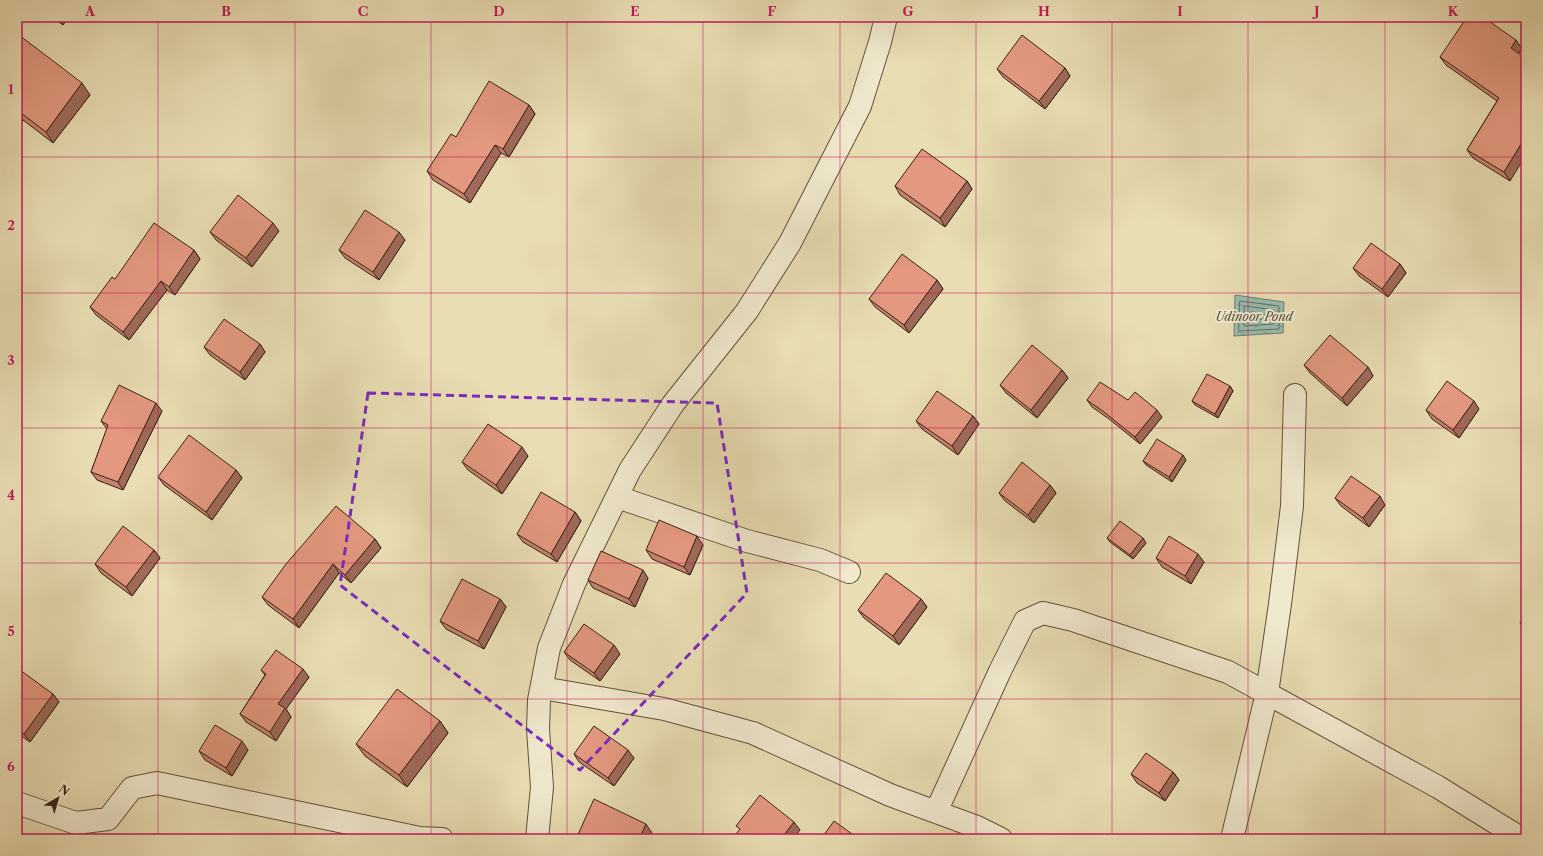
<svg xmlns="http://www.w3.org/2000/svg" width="1543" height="856" font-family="'Libre Caslon Text',serif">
	<defs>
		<pattern id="water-ripples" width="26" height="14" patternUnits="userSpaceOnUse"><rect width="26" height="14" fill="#97bcae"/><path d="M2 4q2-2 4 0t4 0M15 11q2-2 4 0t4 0" fill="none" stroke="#7c988c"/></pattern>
	</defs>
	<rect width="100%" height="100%" fill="#e9ddb3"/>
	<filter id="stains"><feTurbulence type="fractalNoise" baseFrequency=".005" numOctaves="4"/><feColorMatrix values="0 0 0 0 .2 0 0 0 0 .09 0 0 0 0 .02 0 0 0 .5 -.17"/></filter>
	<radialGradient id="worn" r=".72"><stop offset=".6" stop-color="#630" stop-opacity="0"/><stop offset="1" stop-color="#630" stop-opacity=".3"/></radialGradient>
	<path fill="url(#water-ripples)" stroke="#717e71" d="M1235,295L1284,302L1283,333L1234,336Z"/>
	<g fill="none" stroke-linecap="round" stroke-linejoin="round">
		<path stroke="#686f62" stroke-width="1" d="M1240,301L1279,306V329L1239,331Z
			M1245,306L1274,310V324L1244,326V308Z
			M1252,313L1267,315L1268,317L1267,319L1251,320L1250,315Z"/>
		<defs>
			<path id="street" d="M617,497L747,541L820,560L849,572
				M542,688L664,709L753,733L890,795L936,812L1000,671L1025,621L1043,613L1073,620L1228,672L1438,787L1522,839
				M17,803L76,823L108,819L132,788L157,783L420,838L442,839
				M936,812L977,827L1001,839
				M537,839L542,787L538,729L539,700L549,648L574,584L630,470L673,404L747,311L790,243L860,106L880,42L886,17
				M1232,839L1267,693L1280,604L1292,506L1295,395"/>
		</defs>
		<use href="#street" stroke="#65513c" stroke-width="24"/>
		<use href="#street" stroke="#f1e9ce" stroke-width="22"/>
	</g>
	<path fill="#c3836d" stroke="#392215" d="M52,17H68L63,25Z
		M17,37L90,95L53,143L23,120L17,128Z
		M1516,40L1522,49L1518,54L1510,181L1473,158L1467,150L1497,101L1446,65L1440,57Z
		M1065,68L1070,76L1045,109L1003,77L997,69Z
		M529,105L535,114L509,157L501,153L470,203L433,180L427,171L456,137Z
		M967,181L972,189L945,227L900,195L895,186Z
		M279,231L252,267L216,240L210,232Z
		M405,240L379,280L345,258L339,250Z
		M194,250L200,259L175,295L167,290L129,340L96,315L90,307L115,279Z
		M1400,264L1406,273L1388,297L1359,276L1353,268Z
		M937,280L943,289L909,333L875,307L869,299Z
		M260,344L265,352L245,380L210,355L204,347Z
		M1304,365L1368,367L1373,376L1347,406L1310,373Z
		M1062,370L1068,378L1037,418L1006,393L1000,385Z
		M1230,386L1233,391L1218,418L1195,405L1192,401Z
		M1087,400H1128L1162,417L1140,444L1109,419L1092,407Z
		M1479,409L1459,438L1432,419L1426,410Z
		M162,411L123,490L97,480L91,472L107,429L101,421Z
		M973,416L979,424L958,455L922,429L916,421Z
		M528,456L502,494L468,470L462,462Z
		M1186,460L1172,482L1146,465L1143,461Z
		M236,470L242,478L212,520L164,485L158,477Z
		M1050,485L1056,493L1034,523L1005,501L999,493Z
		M1335,498L1385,505L1369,527L1341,506Z
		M575,512L581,521L557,562L523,542L517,534Z
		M1107,538L1146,543L1133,559L1110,542Z
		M375,539L381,548L351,583L339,573L299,628L268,605L262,597Z
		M703,545L690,575L652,559L646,550Z
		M154,550L160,558L132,596L101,573L95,564Z
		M1156,558L1204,562L1191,584L1162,567Z
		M648,578L635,607L593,588L588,580Z
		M500,599L506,607L484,649L446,629L440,621Z
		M921,599L927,607L899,645L864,618L858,610Z
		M1526,615V631L1520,623Z
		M564,652L620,654L600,681L570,660Z
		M261,670L309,677L286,709L291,717L276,741L246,722L240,714L265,675Z
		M17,675L53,694L59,702L30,742L17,733Z
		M440,721L448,733L407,787L365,756L356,744Z
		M248,750L232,776L205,760L199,751Z
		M574,754L634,758L614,786L579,762Z
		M1173,772L1179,780L1165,801L1137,783L1131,774Z"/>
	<path fill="#9f6a59" stroke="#392215" d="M58,17H68L63,25Z
		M1516,40L1522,49L1516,56L1511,48Z
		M1065,68L1070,76L1045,109L1039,101Z
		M82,83L90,95L53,143L46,132Z
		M529,105L535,114L509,157L503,149Z
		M17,112L23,120L17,128Z
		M1526,136V155L1510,181L1504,172Z
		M495,145L501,153L470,203L464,194Z
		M967,181L972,189L945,227L940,218Z
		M273,223L279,231L252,267L246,258Z
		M399,232L405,240L379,280L373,272Z
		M194,250L200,259L175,295L169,287Z
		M1400,264L1406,273L1388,297L1382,289Z
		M937,280L943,289L909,333L904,325Z
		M161,281L167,290L129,340L123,332Z
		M260,344L265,352L245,380L240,372Z
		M1368,367L1373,376L1347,406L1342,398Z
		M1062,370L1068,378L1037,418L1031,410Z
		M1230,386L1233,391L1218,418L1215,414Z
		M1474,401L1479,409L1459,438L1453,430Z
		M156,403L162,411L123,490L118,482Z
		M1157,410L1162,417L1140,444L1135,437Z
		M973,416L979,424L958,455L952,446Z
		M522,447L528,456L502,494L496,485Z
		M1183,455L1186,460L1172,482L1169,477Z
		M236,470L242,478L212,520L206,512Z
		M1050,485L1056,493L1034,523L1028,515Z
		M1380,496L1385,505L1369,527L1363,518Z
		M575,512L581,521L557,562L551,554Z
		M697,536L703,545L690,575L684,567Z
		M1143,538L1146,543L1133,559L1130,555Z
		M375,539L381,548L351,583L345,575Z
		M154,550L160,558L132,596L126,587Z
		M1198,554L1204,562L1191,584L1185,576Z
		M333,564L339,573L299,628L293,619Z
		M643,570L648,578L635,607L629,599Z
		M500,599L506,607L484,649L478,641Z
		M921,599L927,607L899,645L893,636Z
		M614,645L620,654L600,681L594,673Z
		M303,669L309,677L286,709L291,717L276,741L270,732L278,704Z
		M53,694L59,702L30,742L24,734Z
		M440,721L448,733L407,787L399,775Z
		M242,741L248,750L232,776L226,768Z
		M628,750L634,758L614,786L608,778Z
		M1173,772L1179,780L1165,801L1159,793Z
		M794,822L800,830L793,839H781Z
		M646,824L652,833L649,839H639Z"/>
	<path fill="#e3987f" stroke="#392215" d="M1467,17H1483L1516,40L1511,48L1526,59V136L1504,172L1467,150L1499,98L1440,57Z
		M19,35L82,83L46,132L17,110V37Z
		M1022,35L1065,68L1039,101L997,69Z
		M489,81L529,105L503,149L495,145L464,194L427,171L451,134L456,137Z
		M922,149L967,181L940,218L895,186Z
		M238,195L273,223L246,258L210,232Z
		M365,210L399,232L373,272L339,250Z
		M154,223L194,250L169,287L161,281L123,332L90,307L112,277L115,279Z
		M1371,243L1400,264L1382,289L1353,268Z
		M902,254L937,280L904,325L869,299Z
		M224,319L260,344L240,372L204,347Z
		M1330,335L1368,367L1342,398L1304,365Z
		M1032,345L1062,370L1031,410L1000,385Z
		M1207,374L1230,386L1215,414L1192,401Z
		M1447,381L1474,401L1453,430L1426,410Z
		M1100,382L1128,400L1135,392L1157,410L1135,437L1104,412L1087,400Z
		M119,385L156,403L118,482L91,472L108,425L101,421Z
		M937,391L973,416L952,446L916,421Z
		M488,424L522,447L496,485L462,462Z
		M189,435L236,470L206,512L158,477Z
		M1157,439L1183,455L1169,477L1143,461Z
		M1022,462L1050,485L1028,515L999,493Z
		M1351,476L1380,496L1363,518L1335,498Z
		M541,492L575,512L551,554L517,534Z
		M336,506L375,539L345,575L333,564L293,619L262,597L286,564Z
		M659,520L697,536L684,567L646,550Z
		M1120,521L1143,538L1130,555L1107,538Z
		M123,526L154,550L126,587L95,564Z
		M1169,536L1198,554L1185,576L1156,558Z
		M601,551L643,570L629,599L588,580Z
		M886,573L921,599L893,636L858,610Z
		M462,579L500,599L478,641L440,621Z
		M1526,615V627L1520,623Z
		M584,624L614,645L594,673L564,652Z
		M276,650L303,669L278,704L285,708L270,732L240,714L266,674L261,670Z
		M20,670L53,694L24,734L17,729V675Z
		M397,689L440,721L399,775L356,744Z
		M215,725L242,741L226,768L199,751Z
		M594,726L628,750L608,778L574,754Z
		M1146,753L1173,772L1159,793L1131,774Z
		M760,795L794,822L781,839H732L740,829L736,826Z
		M594,799L646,824L639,839H576Z
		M834,821L859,839H821Z"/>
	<path fill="none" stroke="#7b2cbf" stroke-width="3" stroke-dasharray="8 5" stroke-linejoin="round" d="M368,393L717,403L747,593L580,770L340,585Z"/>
	<path fill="none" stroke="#c2185b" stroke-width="1" stroke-opacity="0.55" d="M158,17V839M295,17V839M431,17V839M567,17V839M703,17V839M840,17V839M976,17V839M1112,17V839M1248,17V839M1385,17V839M17,157H1526M17,293H1526M17,428H1526M17,563H1526M17,699H1526"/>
	<g text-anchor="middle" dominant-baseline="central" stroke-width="4" stroke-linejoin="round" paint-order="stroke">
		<g font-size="12" font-style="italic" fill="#555043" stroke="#f1e9ce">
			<text x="1254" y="316">Udinoor Pond</text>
		</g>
	</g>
	<rect width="1543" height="856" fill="none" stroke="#e9ddb3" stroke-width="44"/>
	<g transform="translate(58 798) rotate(38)" stroke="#f1e9ce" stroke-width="3" paint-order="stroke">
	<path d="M0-3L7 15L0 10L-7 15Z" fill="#392215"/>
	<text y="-6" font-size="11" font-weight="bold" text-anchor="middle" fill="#392215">N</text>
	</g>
	<rect x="22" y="22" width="1499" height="812" fill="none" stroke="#c2185b" stroke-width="1.5"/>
	<g font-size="13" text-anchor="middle" font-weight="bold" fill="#c2185b">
		<text x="90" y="16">A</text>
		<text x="226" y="16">B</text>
		<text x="363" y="16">C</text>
		<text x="499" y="16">D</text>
		<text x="635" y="16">E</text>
		<text x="772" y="16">F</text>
		<text x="908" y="16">G</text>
		<text x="1044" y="16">H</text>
		<text x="1180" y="16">I</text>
		<text x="1317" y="16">J</text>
		<text x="1453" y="16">K</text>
		<text x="11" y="94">1</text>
		<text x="11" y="230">2</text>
		<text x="11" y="365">3</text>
		<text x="11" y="500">4</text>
		<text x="11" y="636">5</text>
		<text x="11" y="771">6</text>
	</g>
	<rect width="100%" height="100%" filter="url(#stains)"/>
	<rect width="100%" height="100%" fill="url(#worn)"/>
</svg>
